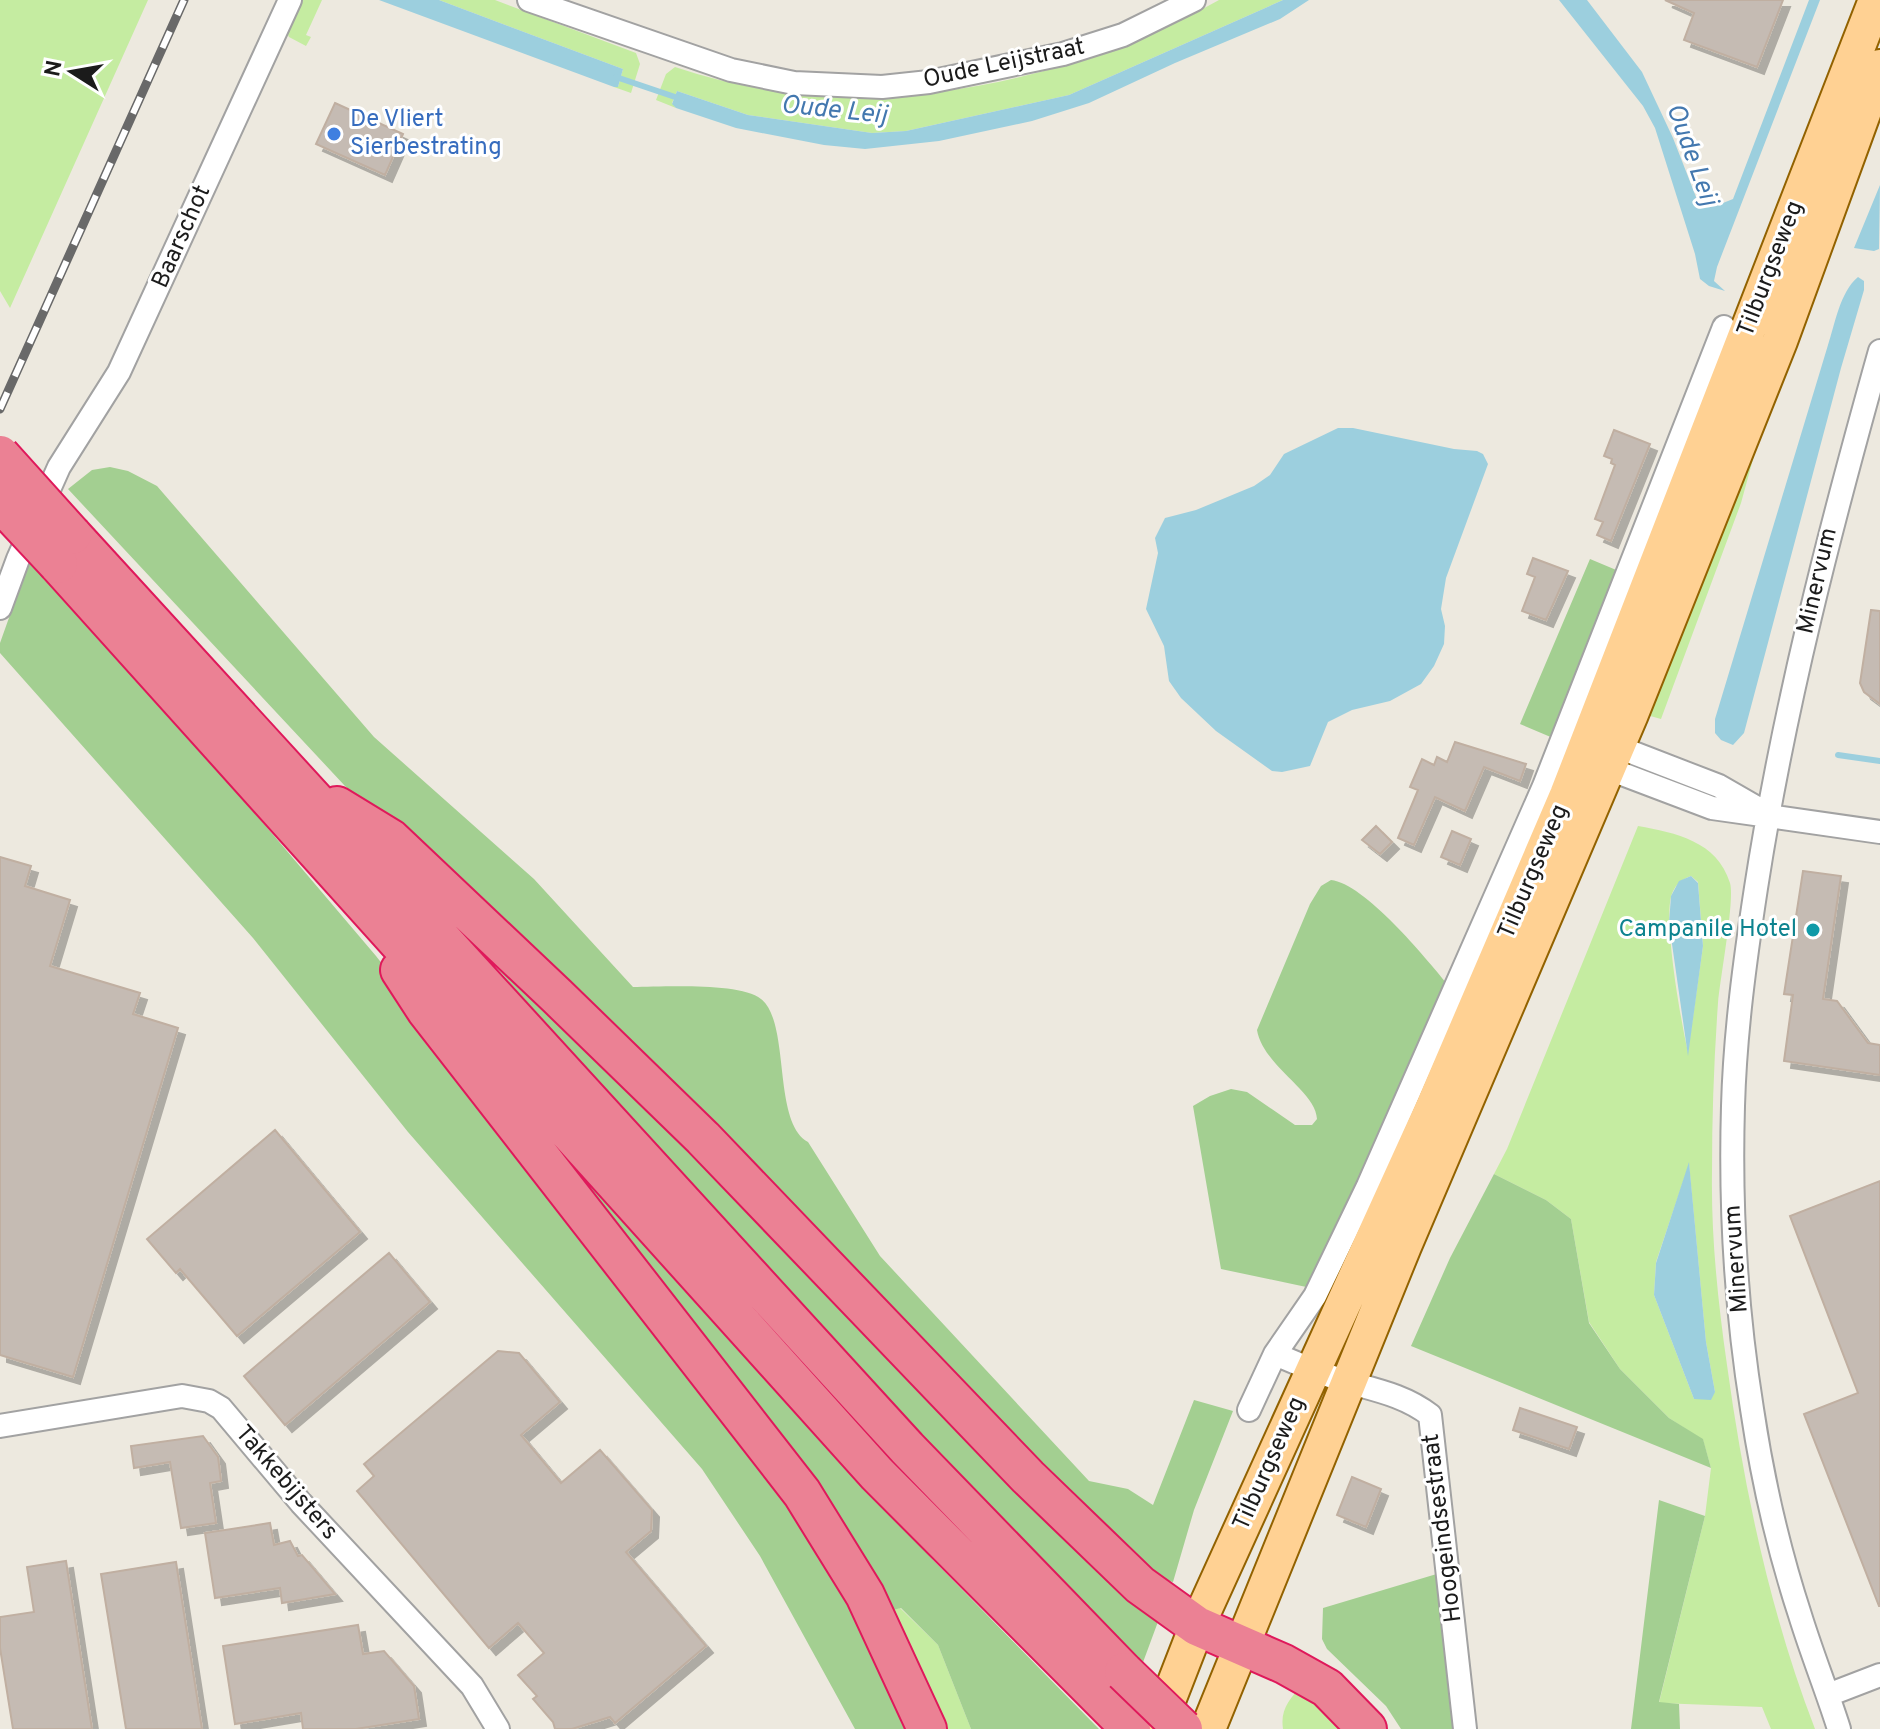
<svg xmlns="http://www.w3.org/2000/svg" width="1880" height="1729" font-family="Overpass,sans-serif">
	<defs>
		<filter id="shadow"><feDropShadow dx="7" dy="7" stdDeviation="0" flood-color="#0004"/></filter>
	</defs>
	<rect width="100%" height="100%" fill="#ede9df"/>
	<path fill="#c5eca1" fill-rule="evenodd" d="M0,0H148L10,308L0,291Z
		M300,0H322L306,35L311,37L306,46L289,37L286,31Z
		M439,0H495L636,53L640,64L631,93L614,87H618L623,69Z
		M1219,0H1283L1069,95L906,131L872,133L748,115L677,91L672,103L676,108L656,100L666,74L675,67C805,111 939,103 1068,64C1120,48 1172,27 1219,0Z
		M1774,383L1741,503L1661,719L1643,714Z
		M1638,826C1676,833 1717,841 1730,883C1735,900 1720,979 1718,1003C1714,1059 1712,1116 1712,1172C1711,1237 1718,1302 1727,1365C1744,1489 1770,1612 1815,1729H1771L1762,1707L1659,1703L1705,1516L1711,1468L1703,1440L1669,1418L1620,1369L1589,1322L1571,1219L1546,1200L1494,1174L1507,1149ZM1691,876L1698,882L1703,946L1688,1052C1681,1022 1664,925 1671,897C1674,886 1680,880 1691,876ZM1689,1164L1706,1342L1715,1392L1694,1399L1654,1295L1656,1262Z
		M900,1608L938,1645L971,1729H948L908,1645L889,1611Z
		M1302,1685L1361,1729H1283C1280,1709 1290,1699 1302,1685Z"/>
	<path fill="#a3cf91" d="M110,467L128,471L157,486L374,737L534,879L633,987C661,987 740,982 761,999C791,1023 772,1122 808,1142L880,1256L1089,1481L1128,1489L1153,1505L1194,1400L1233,1411L1194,1510L1173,1582L1147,1575L430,864L345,786L68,489L92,470Z
		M31,556L190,737L376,956L460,1064L826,1554L910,1729H855L760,1556L702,1469L408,1132L253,938L0,653V643Z
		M1590,559L1621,572L1553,738L1520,724Z
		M1331,880C1364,883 1426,958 1448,985L1311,1288L1221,1269L1193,1106L1210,1096L1231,1089L1247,1092L1295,1125H1312L1317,1119C1316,1091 1263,1066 1257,1030L1310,904L1321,886Z
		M502,958L1159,1619L1142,1665L1019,1545L653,1145L497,968Z
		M452,1021L934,1561L1099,1729H971L938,1645L901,1608L889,1611Z
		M1494,1174L1546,1200L1571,1219L1589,1323L1620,1369L1669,1418L1703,1439L1711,1468L1411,1346L1450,1258Z
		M1659,1500L1705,1516L1659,1702L1679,1704L1680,1729H1631Z
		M1440,1573L1458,1729H1401L1386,1706L1327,1649L1322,1639L1323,1608Z"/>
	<path fill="#9ccfde" d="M379,0H439L623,69L618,87H614Z
		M1283,0H1309L1280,19L1175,63L1089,103L1032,121L939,141L865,149L824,145L736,128L676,108L672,104L677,91L748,115L872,133L906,131L1069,95Z
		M1559,0H1587L1642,72L1673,138L1696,197L1705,205H1718L1733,199L1809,0H1820L1717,267L1714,281L1725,291L1709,286L1700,279L1695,254L1655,128L1643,106Z
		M1880,185L1879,249L1874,251L1854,248Z
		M1858,277L1864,281V290L1841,368L1744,733L1733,745L1721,740L1715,733V719L1828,345C1835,324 1840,292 1858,277Z
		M1338,428H1353L1454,449L1477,451L1483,454L1488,464L1446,578L1441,609L1445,626L1444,644L1434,666L1421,684L1390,701L1352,710L1328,722L1310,766L1282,772L1272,771L1216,731L1181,698L1169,681L1164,646L1146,609L1158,553L1155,538L1165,518L1196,510L1254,486L1270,475L1284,454Z
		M1691,876L1698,883L1703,946L1688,1056L1669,923L1671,896L1679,881Z
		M1689,1162L1706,1342L1715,1392L1711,1400L1694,1399L1654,1295L1656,1263Z"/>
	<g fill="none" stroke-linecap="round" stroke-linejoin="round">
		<path stroke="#9ccfde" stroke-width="6" d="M616,77L681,99
			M1838,755L1880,761"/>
	</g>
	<path fill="#c5bbb3" stroke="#c0afa1" stroke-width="2" filter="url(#shadow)" d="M1665,0H1783L1757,67L1684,40L1694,13Z
		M335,103L403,134L385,175L316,144Z
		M1614,430L1650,444L1611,541L1597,535L1603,522L1595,519L1615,465L1611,463L1612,459L1604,456Z
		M1533,558L1568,571L1546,620L1522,611L1535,577L1527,574Z
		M1871,610L1880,611V704L1864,692L1860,683Z
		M1455,742L1526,764L1520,781L1484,767L1465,811L1435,797L1414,845L1398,838L1418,790L1410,787L1422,759L1434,765L1437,757L1447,762Z
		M1376,826L1392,842L1380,854L1362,840Z
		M1452,831L1471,839L1460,865L1441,857Z
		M0,857L31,866L25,886L70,900L50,966L140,993L133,1014L178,1028L73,1377L0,1355Z
		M1803,871L1841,876L1823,999L1837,1001L1868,1043L1880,1045V1075L1784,1061L1793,995L1784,994Z
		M275,1130L360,1232L237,1336L180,1269L176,1273L147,1239Z
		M1880,1181V1606H1879L1804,1414L1858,1393L1790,1216Z
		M389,1253L430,1302L285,1425L244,1376Z
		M498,1351L519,1353L560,1402L521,1435L561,1483L600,1450L652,1510L651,1531L626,1552L706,1646L615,1723L610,1717L572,1729H555L553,1722L533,1699L537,1696L518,1675L544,1653L518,1623L489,1648L357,1491L374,1476L364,1464Z
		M1520,1408L1577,1427L1569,1449L1513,1430Z
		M203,1436L218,1457L221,1481L210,1483L216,1523L181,1528L170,1462L134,1468L131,1446Z
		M1352,1477L1381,1489L1366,1527L1337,1515Z
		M270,1523L274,1545L290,1541L298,1556L302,1555L335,1594L282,1603L280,1588L215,1598L205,1533Z
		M66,1561L92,1729H13L0,1648V1617L34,1612L27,1567Z
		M176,1562L202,1729H126L101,1574Z
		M358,1625L363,1654L384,1651L414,1686L419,1719L356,1729H303L301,1713L235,1724L223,1646Z"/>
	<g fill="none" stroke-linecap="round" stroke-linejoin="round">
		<defs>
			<path id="minor" d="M529,0L731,70L794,83L882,87L929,82L1063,54L1123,35L1194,0
				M0,608L18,559L59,467L119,372L290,0
				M1607,747H1618L1719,786L1759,809
				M1598,758L1609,769L1712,808L1880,832
				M1275,1354C1298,1364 1320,1373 1344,1381C1375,1390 1404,1395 1430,1415L1465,1729
				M1249,1410L1275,1354L1315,1296L1368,1186L1544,786L1724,327
				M0,1426L182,1396L209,1401L221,1408L301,1503L472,1686L498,1729
				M1828,1695L1880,1675
				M1839,1729C1827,1691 1812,1654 1800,1615C1779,1551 1762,1476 1752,1409C1736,1309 1730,1207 1733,1106C1735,1033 1745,960 1756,888C1784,706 1830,529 1880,351"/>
			<path id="primary" d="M1157,1729L1197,1626L1433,1107L1567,795L1876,0
				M1208,1729L1404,1246L1631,714L1780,341L1880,67"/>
			<path id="motorway" d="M72,535L907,1448L1124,1672
				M58,564L877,1474L1131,1729
				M337,806L391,839L557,996L703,1138L1028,1477L1140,1585L1197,1626L1284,1664L1327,1688L1367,1729
				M400,970L426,1010L802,1493L865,1595L927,1729"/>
		</defs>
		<use href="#minor" stroke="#a2a2a2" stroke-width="26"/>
		<use href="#primary" stroke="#926200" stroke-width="38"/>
		<use href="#motorway" stroke="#df195b" stroke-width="42"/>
		<use href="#minor" stroke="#fff" stroke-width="22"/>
		<use href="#primary" stroke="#ffd193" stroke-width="34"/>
		<use href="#motorway" stroke="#eb8194" stroke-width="38"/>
		<defs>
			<path id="rail" d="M0,409L184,0"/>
		</defs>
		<use href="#rail" stroke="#696969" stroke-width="9"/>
		<use href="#rail" stroke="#fff" stroke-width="6" stroke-dasharray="18" stroke-linecap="butt"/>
		<defs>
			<path id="motorway-bridge" d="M0,455L72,535
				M0,502L58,564
				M1124,1672L1183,1729"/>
		</defs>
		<use href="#motorway-bridge" stroke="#df195b" stroke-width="42" stroke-linecap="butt"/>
		<use href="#motorway-bridge" stroke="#eb8194" stroke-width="38"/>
	</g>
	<circle fill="#3f7fe0" stroke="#fff" stroke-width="3" cx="334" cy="134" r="8"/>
	<circle fill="#0f9aa8" stroke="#fff" stroke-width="3" cx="1813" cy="930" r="8"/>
	<g text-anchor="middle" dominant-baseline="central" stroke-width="6" stroke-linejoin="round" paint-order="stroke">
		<g font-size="24" fill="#1b1b1b" stroke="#fff">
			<text transform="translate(1004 64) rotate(-12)">Oude Leijstraat</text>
			<text transform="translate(182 237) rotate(-66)">Baarschot</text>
			<text transform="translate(1771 269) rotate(-69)">Tilburgseweg</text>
			<text transform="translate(1818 581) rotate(-77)">Minervum</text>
			<text transform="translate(1534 872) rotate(-67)">Tilburgseweg</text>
			<text transform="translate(1737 1259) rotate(-94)">Minervum</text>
			<text transform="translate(1270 1464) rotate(-66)">Tilburgseweg</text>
			<text transform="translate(286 1483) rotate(49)">Takkebijsters</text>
			<text transform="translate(1443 1528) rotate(-97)">Hoogeindsestraat</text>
		</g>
		<g font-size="24" fill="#366cbe" stroke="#fff" text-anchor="start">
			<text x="350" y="120">De Vliert<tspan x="350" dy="28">Sierbestrating</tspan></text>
		</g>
		<g font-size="24" fill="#0d838f" stroke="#fff" text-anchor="end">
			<text x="1797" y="930">Campanile Hotel</text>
		</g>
		<g font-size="26" font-style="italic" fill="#4378af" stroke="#fff">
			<text transform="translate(834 111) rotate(6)">Oude Leij</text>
			<text transform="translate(1691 155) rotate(70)">Oude Leij</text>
		</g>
	</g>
	<g transform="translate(72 72) rotate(281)" stroke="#ffffff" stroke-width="6" paint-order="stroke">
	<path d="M0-6L14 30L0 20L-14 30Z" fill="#1b1b1b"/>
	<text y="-12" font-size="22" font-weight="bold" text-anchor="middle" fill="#1b1b1b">N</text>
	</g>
</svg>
